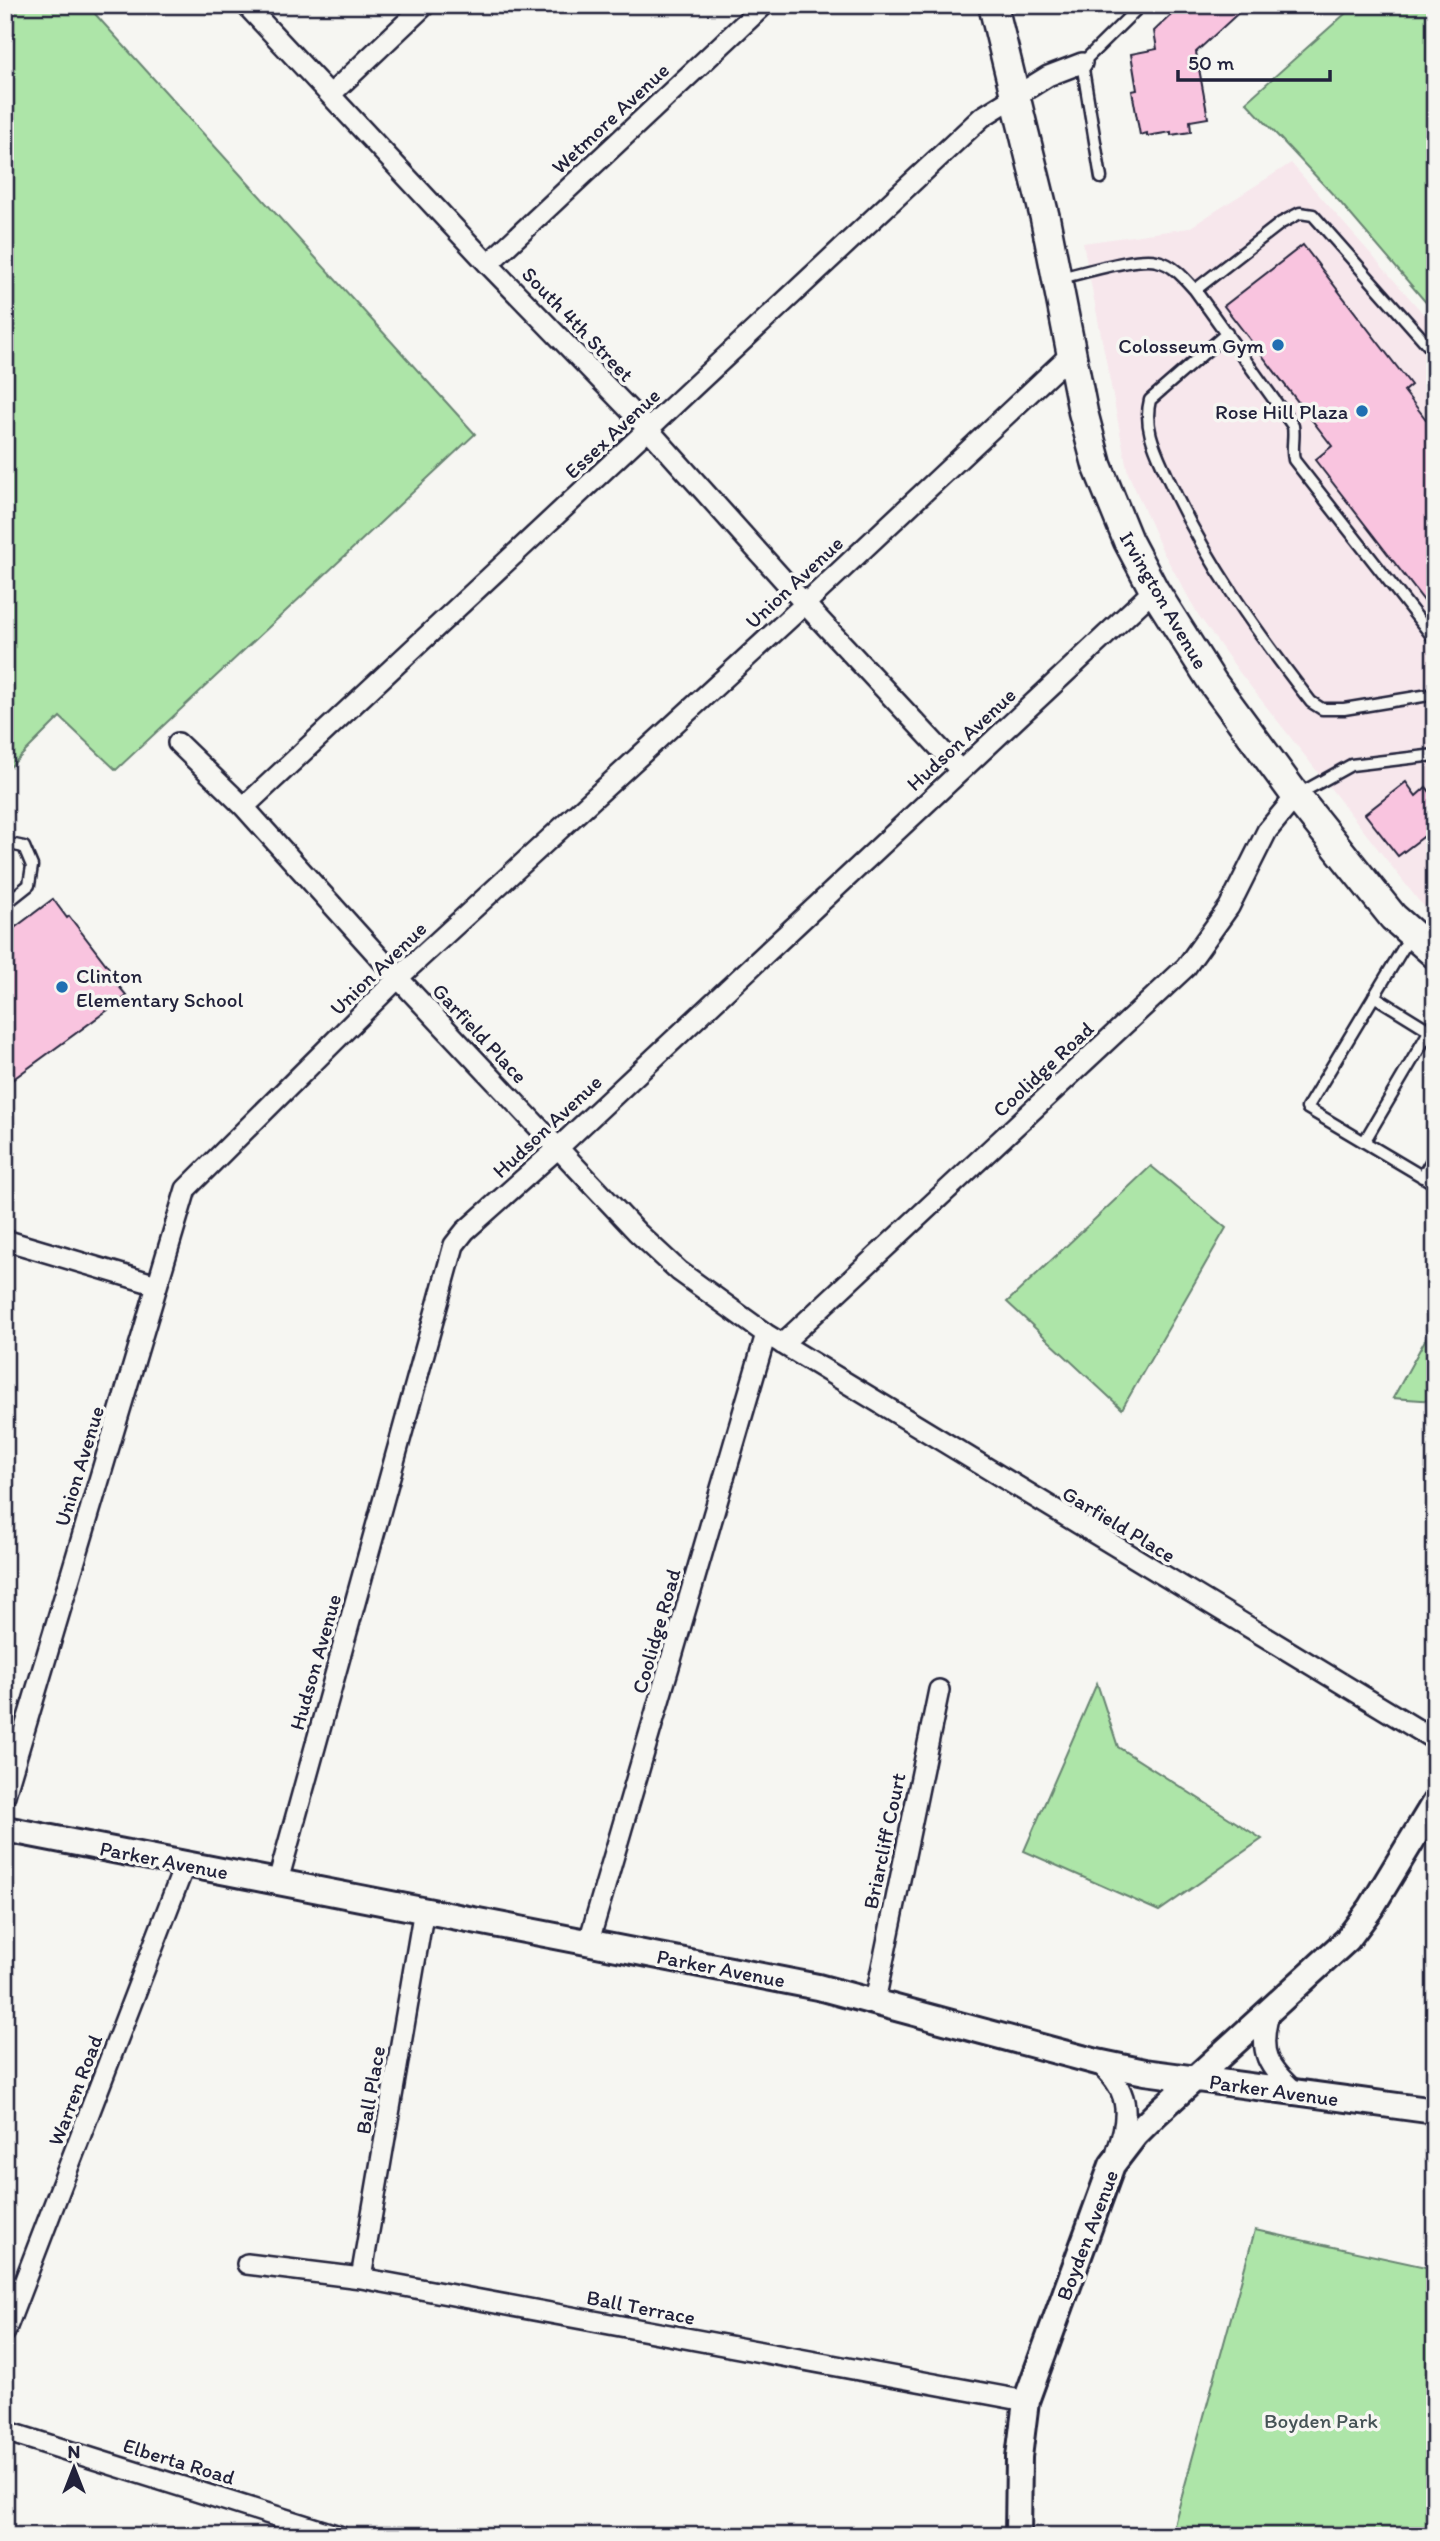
<svg xmlns="http://www.w3.org/2000/svg" width="1440" height="2541" font-family="Itim,sans-serif">
	<rect width="100%" height="100%" fill="#f6f6f2"/>
	<filter id="ink" filterUnits="userSpaceOnUse"><feTurbulence type="fractalNoise" baseFrequency=".0143" numOctaves="2"/><feDisplacementMap in="SourceGraphic" scale="14" xChannelSelector="R" yChannelSelector="G"/><feConvolveMatrix kernelMatrix="1 2 1 2 8 2 1 2 1" color-interpolation-filters="sRGB"/></filter>
	<g filter="url(#ink)">
		<path fill="#f7e7ec" d="M1291,163L1435,327V917L1418,900L1240,673L1199,616L1163,552L1128,473L1083,243L1189,228Z"/>
		<path fill="#ade5a8" stroke="#688472" stroke-width="2" d="M5,5H87L475,434L116,770L60,717L5,772Z
			M1355,5H1435V313L1339,201L1246,102Z
			M1151,1166L1226,1228L1122,1409L1007,1302Z
			M1435,1322V1401L1393,1398Z
			M1097,1683L1118,1747L1262,1839L1159,1911L1024,1851Z
			M1255,2230L1435,2269V2536H1171Z"/>
		<path fill="#f9c4df" stroke="#22223b" stroke-width="2" d="M1165,5H1247L1196,52L1208,118L1190,121L1191,132L1171,135V132L1147,136V133L1140,135L1132,91L1137,90L1131,54L1157,49L1154,31L1173,13Z
			M1303,245L1411,385L1404,391L1435,431V615L1315,460L1332,446L1224,306Z
			M1406,782L1416,796L1426,787L1435,798V828L1398,856L1365,814Z
			M53,899L67,918L69,916L115,976L112,978L127,996L5,1085V935Z"/>
		<g fill="none" stroke-linecap="round" stroke-linejoin="round">
			<defs>
				<path id="service" d="M1101,178L1082,63L1141,5
					M1060,278C1083,273 1136,256 1157,261C1173,264 1185,279 1195,290L1293,426C1295,438 1291,447 1294,460L1435,640
					M1195,290L1281,223L1300,213L1313,215L1435,353
					M1227,333L1150,400C1143,427 1156,451 1167,476C1204,559 1256,631 1311,702L1322,709H1344L1435,694
					M1297,795L1351,765L1435,755
					M5,843L24,847L32,866L29,885L5,904
					M1411,935L1307,1108L1435,1184
					M1374,996L1434,1033
					M1364,1142L1430,1030
					M1422,1177L1435,1155"/>
				<path id="minor" d="M246,5L488,264L649,430L805,604L960,770
					M330,95L425,5
					M488,264L764,5
					M178,743L244,807L398,978L637,1232L679,1271L766,1334L1435,1740
					M244,807L982,117L1048,76L1082,63
					M5,1240L157,1285
					M782,1344L1186,967L1229,907L1267,831L1296,796
					M5,1795L186,1189L398,978L805,604L1070,355
					M278,1881L454,1245L465,1231L557,1149L1154,590
					M589,1941L766,1334
					M875,2001L939,1690
					M1269,2014C1258,2054 1267,2065 1296,2093
					M1097,2062C1129,2088 1131,2114 1117,2151
					M247,2264L361,2278L1026,2401
					M361,2278L424,1909
					M5,2332L185,1864
					M5,2431L339,2536"/>
				<path id="tertiary" d="M5,1829L818,1987L1097,2062L1145,2072L1435,2111
					M1018,2536L1019,2457L1026,2401L1112,2165L1135,2135L1156,2114L1347,1940L1371,1908L1435,1802"/>
				<path id="secondary" d="M993,5L1045,218L1083,412L1097,465L1128,541L1154,590L1213,683L1296,796L1393,917L1435,954"/>
			</defs>
			<use href="#service" stroke="#22223b" stroke-width="15"/>
			<use href="#minor" stroke="#22223b" stroke-width="24"/>
			<use href="#tertiary" stroke="#22223b" stroke-width="30"/>
			<use href="#secondary" stroke="#22223b" stroke-width="33"/>
			<use href="#service" stroke="#f6f6f2" stroke-width="10"/>
			<use href="#minor" stroke="#f6f6f2" stroke-width="19"/>
			<use href="#tertiary" stroke="#f6f6f2" stroke-width="24"/>
			<use href="#secondary" stroke="#f6f6f2" stroke-width="28"/>
		</g>
	</g>
	<g fill="#1f6fb2" stroke="#f6f6f2" stroke-width="2.5">
		<circle cx="1278" cy="345" r="7"/>
		<circle cx="1362" cy="411" r="7"/>
		<circle cx="62" cy="987" r="7"/>
	</g>
	<g text-anchor="middle" dominant-baseline="central" stroke-width="7" stroke-linejoin="round" paint-order="stroke">
		<g font-size="21" fill="#22223b" stroke="#f6f6f2">
			<text transform="translate(610 118) rotate(-43)">Wetmore Avenue</text>
			<text transform="translate(578 324) rotate(46)">South 4th Street</text>
			<text transform="translate(612 433) rotate(-43)">Essex Avenue</text>
			<text transform="translate(794 582) rotate(-43)">Union Avenue</text>
			<text transform="translate(1164 600) rotate(60)">Irvington Avenue</text>
			<text transform="translate(961 739) rotate(-43)">Hudson Avenue</text>
			<text transform="translate(378 968) rotate(-44)">Union Avenue</text>
			<text transform="translate(480 1033) rotate(47)">Garfield Place</text>
			<text transform="translate(1043 1069) rotate(-43)">Coolidge Road</text>
			<text transform="translate(547 1126) rotate(-43)">Hudson Avenue</text>
			<text transform="translate(79 1466) rotate(-73)">Union Avenue</text>
			<text transform="translate(1119 1524) rotate(31)">Garfield Place</text>
			<text transform="translate(656 1631) rotate(-74)">Coolidge Road</text>
			<text transform="translate(315 1662) rotate(-74)">Hudson Avenue</text>
			<text transform="translate(884 1841) rotate(-78)">Briarcliff Court</text>
			<text transform="translate(164 1860) rotate(11)">Parker Avenue</text>
			<text transform="translate(721 1968) rotate(11)">Parker Avenue</text>
			<text transform="translate(75 2090) rotate(-69)">Warren Road</text>
			<text transform="translate(370 2090) rotate(-80)">Ball Place</text>
			<text transform="translate(1274 2090) rotate(8)">Parker Avenue</text>
			<text transform="translate(1087 2235) rotate(-69)">Boyden Avenue</text>
			<text transform="translate(641 2307) rotate(11)">Ball Terrace</text>
			<text transform="translate(179 2461) rotate(17)">Elberta Road</text>
		</g>
		<g font-size="21" fill="#22223b" stroke="#f6f6f2" text-anchor="end">
			<text x="1264" y="345">Colosseum Gym</text>
			<text x="1348" y="411">Rose Hill Plaza</text>
			<text x="76" y="975" text-anchor="start">Clinton<tspan x="76" dy="24">Elementary School</tspan></text>
		</g>
		<g font-size="21" fill="#455356" stroke="#f6f6f2">
			<text x="1321" y="2420">Boyden Park</text>
		</g>
	</g>
	<rect width="1440" height="2541" fill="none" stroke="#f6f6f2" stroke-width="28"/>
	<rect x="14" y="14" width="1412" height="2513" fill="none" stroke="#22223b" stroke-width="2.5" filter="url(#ink)"/>
	<g transform="translate(74 2468)" stroke="#f6f6f2" stroke-width="5" paint-order="stroke">
	<path d="M0-5L12 26L0 18L-12 26Z" fill="#22223b"/>
	<text y="-10" font-size="19" font-weight="bold" text-anchor="middle" fill="#22223b">N</text>
	</g>
	<path d="M1178 70v10h152v-10" fill="none" stroke="#22223b" stroke-width="3.5"/>
	<text x="1188" y="70" font-size="21" fill="#22223b" stroke="#f6f6f2" stroke-width="5" paint-order="stroke">50 m</text>
</svg>
